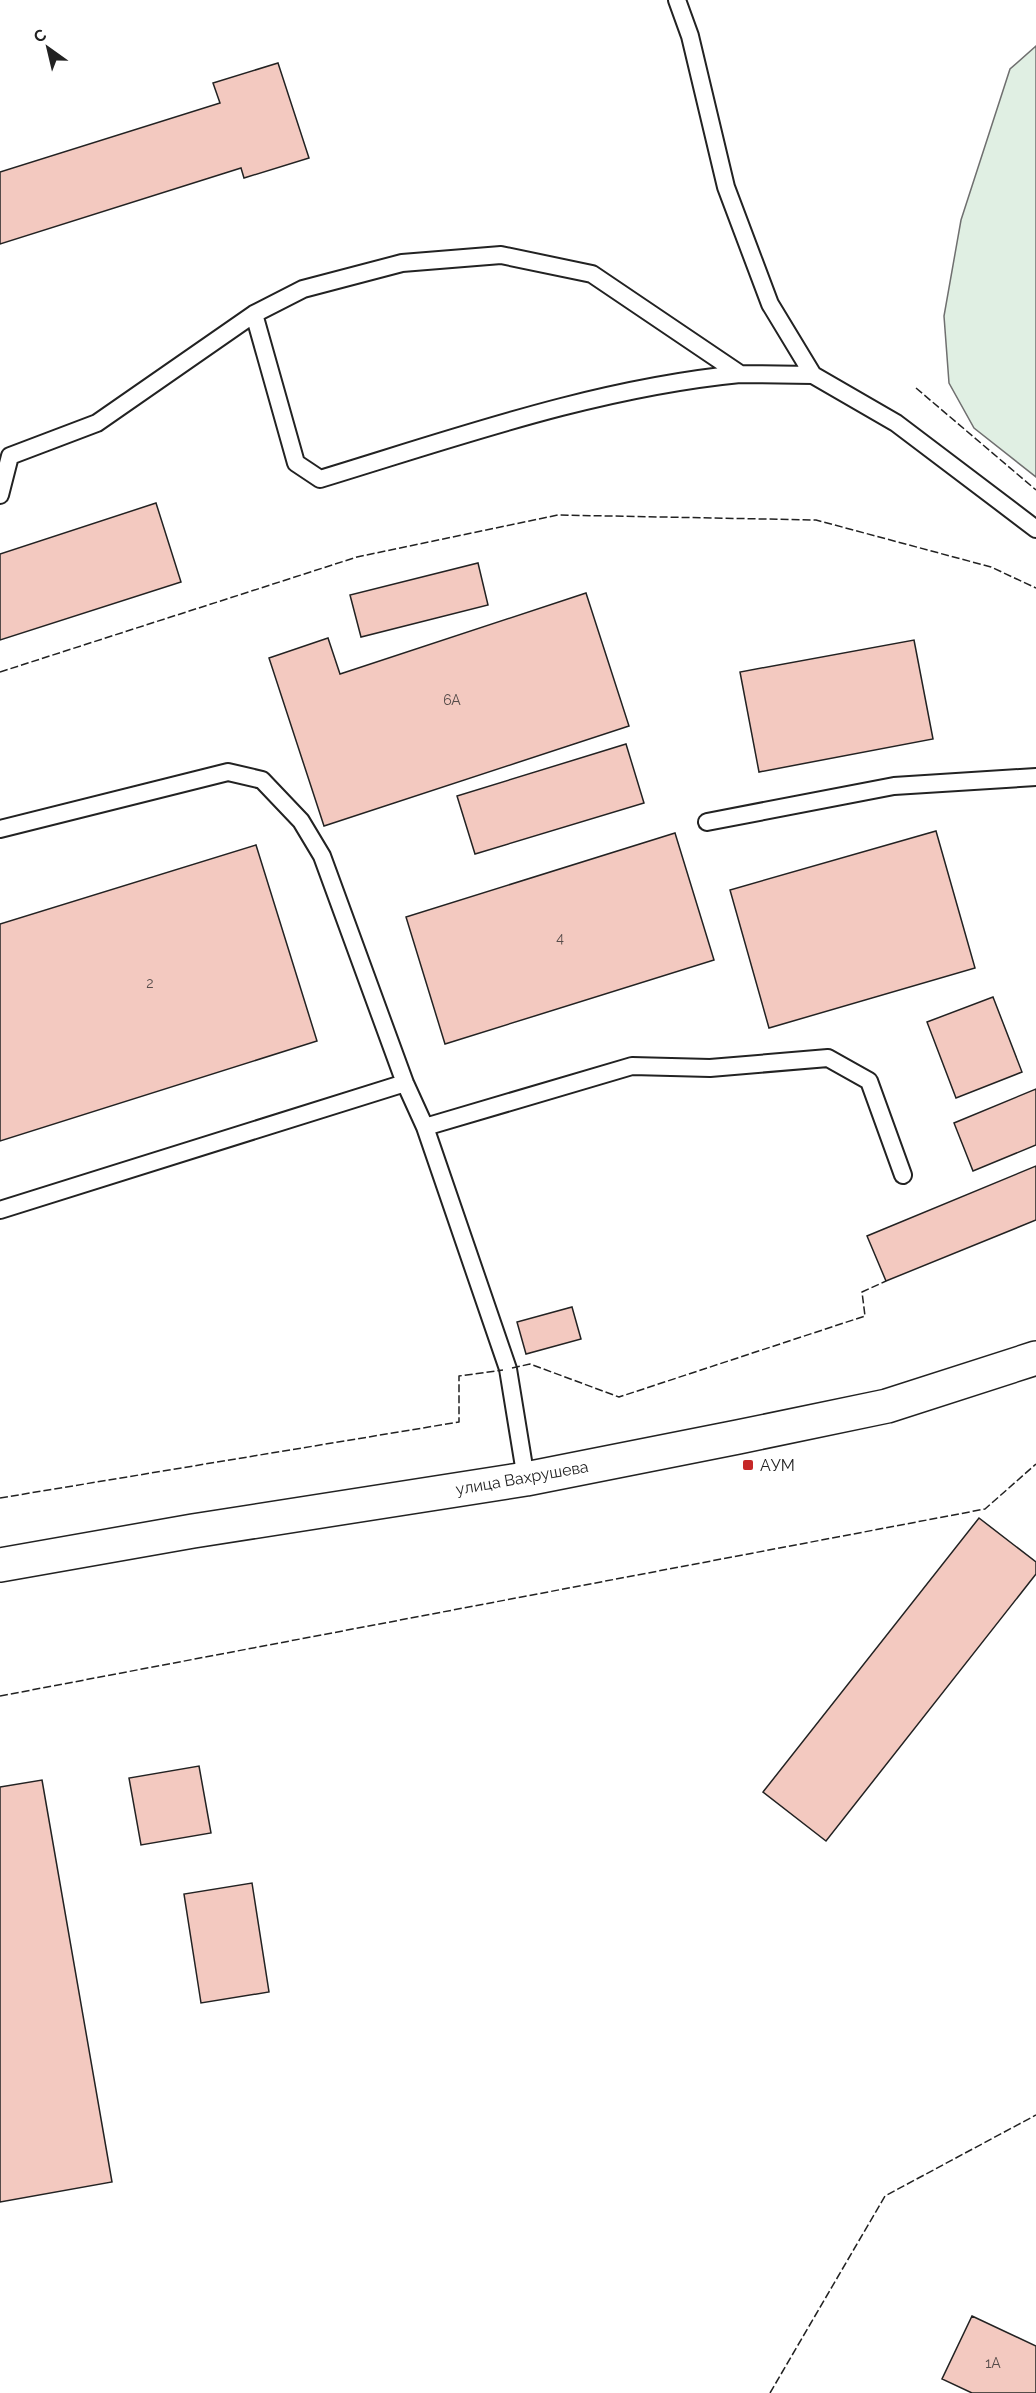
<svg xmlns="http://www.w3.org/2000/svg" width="1036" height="2393" font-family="Raleway,sans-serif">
	<rect width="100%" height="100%" fill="#fff"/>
	<path fill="#e0efe3" stroke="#6f6f6f" stroke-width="1.5" d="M1036,46V477L974,428L949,383L944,316L961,220L1010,69Z"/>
	<path fill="#f3c9c0" stroke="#222" stroke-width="1.5" d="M278,63L309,158L244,178L241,168L0,244V172L220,103L213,83Z
		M156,503L181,582L0,640V554Z
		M478,563L488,605L361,637L350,595Z
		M586,593L629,726L324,826L269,658L328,638L340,674Z
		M914,640L933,739L759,772L740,672Z
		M626,744L644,803L475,854L457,796Z
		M936,831L975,968L769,1028L730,890Z
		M675,833L714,960L445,1044L406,917Z
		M256,845L317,1041L0,1141V924Z
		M993,997L1022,1072L956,1098L927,1022Z
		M1036,1089V1145L973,1171L954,1123Z
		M1036,1166V1220L886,1281L867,1236Z
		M572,1307L581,1339L526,1354L517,1322Z
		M979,1518L1036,1562V1574L826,1841L763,1792Z
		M199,1766L211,1833L141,1845L129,1778Z
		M42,1780L112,2182L0,2202V1787Z
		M252,1883L269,1992L201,2003L184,1894Z
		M972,2316L1036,2346V2393H972L942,2379Z"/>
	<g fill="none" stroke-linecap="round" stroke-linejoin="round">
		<defs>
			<path id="lane" d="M677,0L690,36L726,187L770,304L813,375
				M254,314L296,463L320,479C458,437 596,388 740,374
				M0,495L10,456L97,423L254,314L303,289L402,263L501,255L592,274L740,374L813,375L896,423L1036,529
				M707,822L894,786L1036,777
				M0,829L228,772L262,780L301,821L322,856L405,1083L425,1127L508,1369L526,1479
				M425,1127L632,1066L710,1068L828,1058L869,1081L903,1175
				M0,1210L405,1083"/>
			<path id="secondary" d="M0,1565L193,1531L526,1479L738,1437L887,1406L1036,1358"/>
		</defs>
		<use href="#lane" stroke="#222" stroke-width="20"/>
		<use href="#secondary" stroke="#222" stroke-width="36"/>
		<use href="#lane" stroke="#fff" stroke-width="16"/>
		<use href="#secondary" stroke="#fff" stroke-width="33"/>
		<path stroke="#222" stroke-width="1.5" stroke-dasharray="8 3" stroke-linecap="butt" d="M916,388L1036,490
			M0,672L357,557L558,515L816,520L991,567L1036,588
			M512,1368L530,1364L619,1397L865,1316L862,1292L886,1281
			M0,1498L459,1422V1376L503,1370
			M0,1696L985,1509L1036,1464
			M770,2393L885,2196L1036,2115"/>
	</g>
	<rect fill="#c62828" stroke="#fff" stroke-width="2" x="742" y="1459" width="12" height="12" rx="3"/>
	<g text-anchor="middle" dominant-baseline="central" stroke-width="4.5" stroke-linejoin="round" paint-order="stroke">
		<g font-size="14" fill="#564c4a">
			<text x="452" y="700">6А</text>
			<text x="560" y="938">4</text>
			<text x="150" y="983">2</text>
			<text x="993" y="2363">1А</text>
		</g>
		<g font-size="16" fill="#222" stroke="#fff" text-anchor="start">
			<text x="760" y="1465">АУМ</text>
		</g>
		<g font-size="16" fill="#222" stroke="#fff">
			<text transform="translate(522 1478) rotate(-10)">улица Вахрушева</text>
		</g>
	</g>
	<g transform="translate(48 48) rotate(326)" stroke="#ffffff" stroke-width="4.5" paint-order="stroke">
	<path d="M0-4.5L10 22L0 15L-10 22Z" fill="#222222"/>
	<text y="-9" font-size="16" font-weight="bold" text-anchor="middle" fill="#222222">С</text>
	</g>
</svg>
